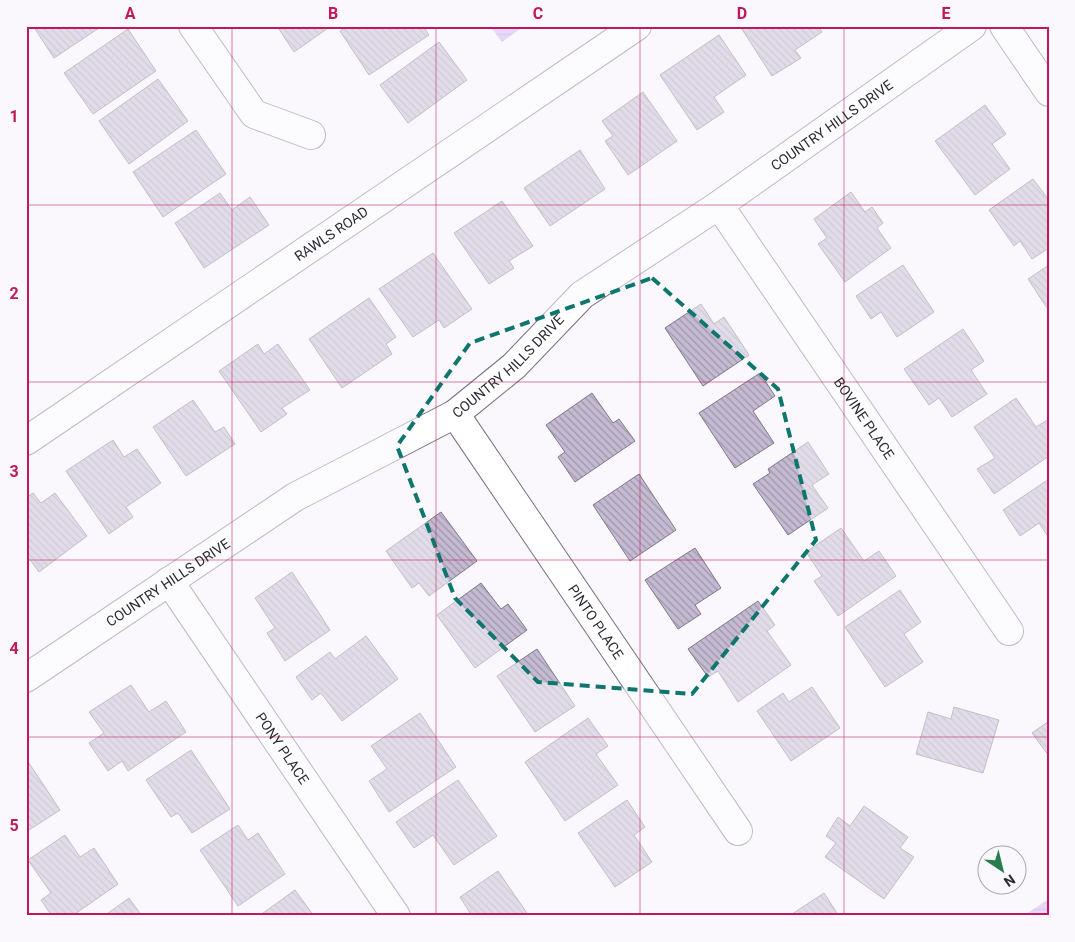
<svg xmlns="http://www.w3.org/2000/svg" width="1075" height="942" font-family="Roboto,sans-serif">
	<defs>
		<pattern id="water-rules" width="6" height="5" patternUnits="userSpaceOnUse" patternTransform="scale(1.25)"><rect width="6" height="5" fill="#d1b1f6"/><path d="M0 2.5h6" fill="none" stroke="#b498d4"/></pattern>
		<pattern id="building-back-hatch" width="6" height="6" patternUnits="userSpaceOnUse" patternTransform="scale(1.25)"><rect width="6" height="6" fill="#c4bad1"/><path d="M-1 5l2 2M0 0l6 6M5-1l2 2" fill="none" stroke="#a097aa"/></pattern>
	</defs>
	<rect width="100%" height="100%" fill="#faf8fd"/>
	<path fill="url(#water-rules)" d="M490,26H524L502,42Z
		M1049,899V916H1023Z"/>
	<path fill="url(#building-back-hatch)" stroke="#81778d" d="M33,26H102L54,58Z
		M277,26H331L294,52Z
		M348,26H423L429,35L369,75L340,31Z
		M740,26H818L822,32L795,50L801,58L772,76Z
		M128,29L156,71L93,114L64,73Z
		M719,35L746,75L714,97L724,112L697,130L660,75Z
		M439,42L467,80L408,123L380,85Z
		M158,79L188,121L129,164L99,121Z
		M643,92L677,141L628,175L605,141L613,136L602,121Z
		M985,105L1006,134L992,144L1010,169L975,195L935,141Z
		M196,130L226,174L163,217L133,172Z
		M580,150L605,189L550,226L524,188Z
		M1033,179L1049,200V248L1032,259L1020,241L1014,246L989,210Z
		M851,192L865,212L872,207L883,223L877,228L891,248L845,282L818,244L827,238L814,219Z
		M220,193L232,210L250,197L269,225L204,268L175,223Z
		M502,201L533,246L509,261L514,268L489,284L454,233Z
		M433,253L472,309L444,328L439,320L413,337L379,289Z
		M903,265L934,312L897,337L881,312L871,319L856,296Z
		M1049,265V311L1028,279Z
		M369,298L396,337L386,344L392,354L342,388L309,339Z
		M701,304L714,324L724,317L749,355L703,386L665,328Z
		M963,329L984,361L971,370L987,394L952,417L939,398L929,405L904,369Z
		M258,344L264,354L278,344L310,390L282,408L287,414L261,432L219,371Z
		M760,373L775,396L753,411L774,443L735,468L699,413Z
		M592,393L613,423L619,419L635,441L575,482L558,457L565,452L546,425Z
		M1016,398L1036,427L1049,419V456L994,494L977,469L995,458L974,427Z
		M193,400L215,432L224,427L235,444L186,476L153,427Z
		M113,440L124,457L137,449L161,483L126,507L133,517L109,534L66,471Z
		M808,442L829,474L812,485L828,508L788,535L753,484L770,473L768,469Z
		M639,474L676,530L630,561L593,505Z
		M1049,479V538L1039,523L1020,536L1003,510Z
		M33,493L41,503L55,493L87,536L39,572L26,554V498Z
		M441,512L477,561L429,596L419,583L412,588L386,551Z
		M841,528L864,561L879,551L896,576L838,616L814,581L822,576L806,552Z
		M695,548L721,588L695,605L701,614L678,629L645,580Z
		M292,572L330,630L285,661L267,633L275,628L255,598Z
		M481,583L501,609L508,604L527,630L475,668L437,615Z
		M900,590L921,622L904,634L923,662L885,687L845,627Z
		M758,601L775,625L767,631L791,665L738,702L718,671L708,677L688,649Z
		M366,636L398,679L342,721L321,693L312,700L296,677L330,652L335,659Z
		M537,649L575,706L535,732L497,676Z
		M131,685L149,712L166,701L186,732L128,771L122,761L108,771L89,743L104,733L89,712Z
		M812,687L840,728L791,761L757,711L783,693L789,702Z
		M954,707L999,720L983,773L916,754L928,712L951,719Z
		M420,713L456,767L389,812L369,781L387,769L371,746Z
		M588,718L608,746L596,754L618,785L565,821L525,762Z
		M1049,721V756L1032,733Z
		M191,750L230,809L192,833L178,813L171,817L146,780Z
		M29,763L60,810L26,832V764Z
		M458,780L497,836L454,865L433,835L414,848L396,822Z
		M627,800L645,827L634,835L652,862L615,887L578,833Z
		M864,806L908,837L900,848L914,857L884,899L825,857L836,843L826,836L838,817L850,826Z
		M238,825L248,840L258,833L285,874L238,906L200,850Z
		M65,835L80,857L94,848L118,884L72,916H52L41,900L51,893L28,860Z
		M498,871L529,916H472L460,897Z
		M295,890L314,916H259Z
		M824,893L839,916H789Z
		M129,898L142,916H104Z"/>
	<g fill="none" stroke-linecap="round" stroke-linejoin="round">
		<defs>
			<g id="minor">
				<path d="M193,26L254,114L311,135"/>
				<path d="M1004,26L1049,92"/>
				<path id="s1" d="M719,205L1009,631"/>
				<path id="s2" d="M455,414L738,831"/>
				<path id="s3" d="M26,441L637,26"/>
				<path id="s4" d="M169,581L396,916"/>
				<path id="s5" d="M26,678L295,497L455,414L514,366L582,295L719,205L972,26"/>
			</g>
		</defs>
		<use href="#minor" stroke="#796f85" stroke-width="30"/>
		<use href="#minor" stroke="#fff" stroke-width="28"/>
	</g>
	<path d="M0 0H1075V942H0ZM652,278L778,389L816,540L692,694L538,682L455,598L397,446L470,343Z" fill="#faf8fd" fill-opacity=".55" fill-rule="evenodd"/>
	<path fill="none" stroke="#0f766e" stroke-width="4" stroke-dasharray="10 6" stroke-linejoin="round" d="M652,278L778,389L816,540L692,694L538,682L455,598L397,446L470,343Z"/>
	<path fill="none" stroke="#c2185b" stroke-width="1" stroke-opacity="0.55" d="M232,26V916M436,26V916M640,26V916M844,26V916M26,205H1049M26,382H1049M26,560H1049M26,737H1049"/>
	<g text-anchor="middle" dominant-baseline="central" stroke-width="5" stroke-linejoin="round" paint-order="stroke">
		<g font-size="14" fill="#2e2a34" stroke="#faf8fd">
			<text stroke="none"><textPath href="#s5" startOffset="981">COUNTRY HILLS DRIVE</textPath></text>
			<text stroke="none"><textPath href="#s3" startOffset="369">RAWLS ROAD</textPath></text>
			<text stroke="none"><textPath href="#s5" startOffset="576">COUNTRY HILLS DRIVE</textPath></text>
			<text stroke="none"><textPath href="#s1" startOffset="258">BOVINE PLACE</textPath></text>
			<text stroke="none"><textPath href="#s5" startOffset="171">COUNTRY HILLS DRIVE</textPath></text>
			<text stroke="none"><textPath href="#s2" startOffset="251">PINTO PLACE</textPath></text>
			<text stroke="none"><textPath href="#s4" startOffset="202">PONY PLACE</textPath></text>
		</g>
	</g>
	<rect width="1075" height="942" fill="none" stroke="#faf8fd" stroke-width="55"/>
	<g transform="translate(1002 870) rotate(145)"><circle r="24" fill="#faf8fd" stroke="#a8a6ad"/>
	<path d="M0-4L9 19L0 12L-9 19Z" fill="#287d4f"/>
	<text y="-8" font-size="14" font-weight="bold" text-anchor="middle" fill="#2e2a34">N</text>
	</g>
	<rect x="28" y="28" width="1020" height="886" fill="none" stroke="#c2185b" stroke-width="2"/>
	<g font-size="16" text-anchor="middle" font-weight="bold" fill="#c2185b">
		<text x="130" y="19">A</text>
		<text x="333" y="19">B</text>
		<text x="538" y="19">C</text>
		<text x="742" y="19">D</text>
		<text x="946" y="19">E</text>
		<text x="14" y="122">1</text>
		<text x="14" y="299">2</text>
		<text x="14" y="477">3</text>
		<text x="14" y="654">4</text>
		<text x="14" y="831">5</text>
	</g>
</svg>
